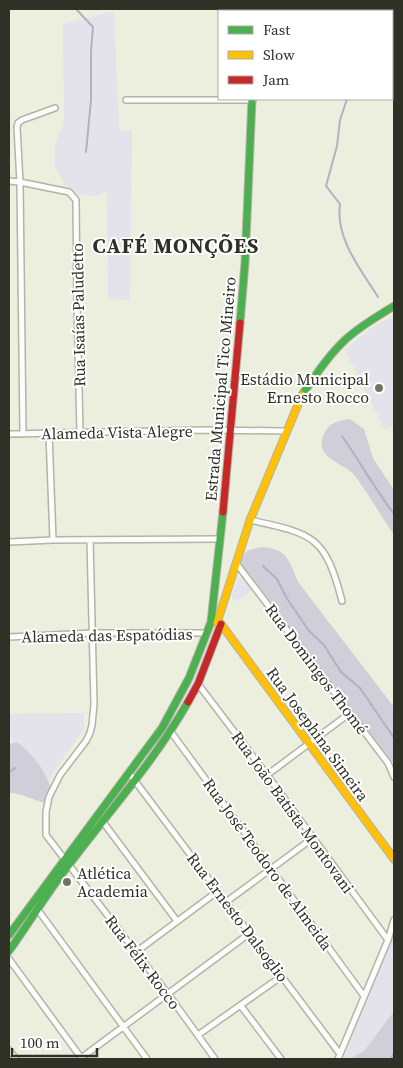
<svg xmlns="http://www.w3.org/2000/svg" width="403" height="1068" font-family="'Source Serif 4',serif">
	<rect width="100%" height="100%" fill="#ecefde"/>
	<path fill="#e4e3eb" d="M114,11L119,127L121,131H132L130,300L108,299L107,191L97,196L80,195L65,186L54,164L55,144L64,123L63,24Z
		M394,316V426L385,430L345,350L372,327Z
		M240,578L247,580L253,589L236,602L231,596L237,580Z
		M215,628L189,695L160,743L139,772L137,770L176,712L212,629Z
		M84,713V729L51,776L38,801L9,733V714Z
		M394,932V1011L364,1051L349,1059H344V1057Z"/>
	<path fill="#d0ced8" d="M306,9H388L389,11H306Z
		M392,17C396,35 395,54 392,71Z
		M350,419L364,429L373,458L394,490V535C381,516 369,495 355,476C345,463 313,459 324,434C329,422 339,421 350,419Z
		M264,547C288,550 289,561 298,582L394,707V764L240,562C244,549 252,549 264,547Z
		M17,742C33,753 51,778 53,798L46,803C32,800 22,793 9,793V744Z
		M394,1011V1059H349L364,1051Z"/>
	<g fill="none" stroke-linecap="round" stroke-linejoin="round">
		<path stroke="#b3b0c1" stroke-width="2" d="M76,9L93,27L91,52V100L86,152
			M332,9L333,11
			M347,99L340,120L337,146L326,186L340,204C335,238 361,270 378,297
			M342,436C360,462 375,489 394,514
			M263,566L277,579L286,597L309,631L324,645L341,672L360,688L394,738
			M9,772L15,768
			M391,1059L394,1053"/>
		<defs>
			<path id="street" d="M246,9V11
				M126,100H253
				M9,181L20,182L69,192L76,200L77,301L80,434
				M9,434L207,430L285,431
				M23,434L20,182L17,127L18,123L22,120L55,108
				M49,434L53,540
				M250,520C313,534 325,535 342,601
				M90,540L94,704L92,725L90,733L86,741L60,775L49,797L46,812V835L168,994L215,1059
				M9,542L53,540L219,539
				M236,563L388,763L394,777
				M9,637L93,633H206
				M198,684L267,775L388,940
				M171,732L364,996
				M129,773L340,1054
				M267,775L350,713
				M103,822L177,921
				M226,902L313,838
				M38,910L147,1059
				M136,952L218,891
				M9,959L82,1059
				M241,1006L281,1059
				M198,1035L282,976
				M9,1050L16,1059
				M81,1058L250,933
				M338,1059L388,940L394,920"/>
			<path id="fast" d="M240,323L245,263L252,99
				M302,395C315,376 328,356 345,340C360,326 378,316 394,306
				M9,935L162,728L189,678L211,622L223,512
				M9,951C29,923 47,893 68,866C109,811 154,762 188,702"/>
			<path id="slow" d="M217,623L250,520L302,395
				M221,624L394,859"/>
			<path id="jam" d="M223,512L240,323
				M188,702L198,684L221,624"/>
		</defs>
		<use href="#street" stroke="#b2b4a7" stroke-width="8"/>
		<use href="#fast" stroke="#b2b4a7" stroke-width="9"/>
		<use href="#slow" stroke="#b2b4a7" stroke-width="9"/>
		<use href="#jam" stroke="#b2b4a7" stroke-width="9"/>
		<use href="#street" stroke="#fcfdfa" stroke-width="5"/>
		<use href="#fast" stroke="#4caf50" stroke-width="7"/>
		<use href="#slow" stroke="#ffc107" stroke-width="7"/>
		<use href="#jam" stroke="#c62828" stroke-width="7"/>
	</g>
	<g fill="#717466" stroke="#fff" stroke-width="2">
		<circle cx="379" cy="388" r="5"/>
		<circle cx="67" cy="882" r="5"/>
	</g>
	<g text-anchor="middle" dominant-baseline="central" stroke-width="4" stroke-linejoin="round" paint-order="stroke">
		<g font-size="16" fill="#2f3126" stroke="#fff">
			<text transform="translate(78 315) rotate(-91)">Rua Isaías Paludetto</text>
			<text transform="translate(220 389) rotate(-85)">Estrada Municipal Tico Mineiro</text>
			<text transform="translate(117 432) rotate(-1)">Alameda Vista Alegre</text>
			<text transform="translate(107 635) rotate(-1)">Alameda das Espatódias</text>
			<text transform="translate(317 669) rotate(53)">Rua Domingos Thomé</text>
			<text transform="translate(318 734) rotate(54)">Rua Josephina Simeira</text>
			<text transform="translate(293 812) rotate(54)">Rua João Batista Montovani</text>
			<text transform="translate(268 864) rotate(54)">Rua José Teodoro de Almeida</text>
			<text transform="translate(238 917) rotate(53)">Rua Ernesto Dalsoglio</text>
			<text transform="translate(143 962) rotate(53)">Rua Félix Rocco</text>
		</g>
		<g font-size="16" fill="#2f3126" stroke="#fff" text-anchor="end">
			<text x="369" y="379">Estádio Municipal<tspan x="369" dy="18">Ernesto Rocco</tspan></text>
			<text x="77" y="873" text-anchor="start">Atlética<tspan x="77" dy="18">Academia</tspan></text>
		</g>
		<g font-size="21" font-weight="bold" letter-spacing="1" fill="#2f3126" stroke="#fff">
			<text x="176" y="245">CAFÉ MONÇÕES</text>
		</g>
	</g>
	<rect width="403" height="1068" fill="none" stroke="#2f3126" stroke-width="20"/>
	<rect x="218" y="10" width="175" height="90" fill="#ffffff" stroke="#acada8"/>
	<rect x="228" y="26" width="25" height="8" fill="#4caf50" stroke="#acada8"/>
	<text x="263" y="35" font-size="15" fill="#2f3126">Fast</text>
	<rect x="228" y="51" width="25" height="8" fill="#ffc107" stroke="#acada8"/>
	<text x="263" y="60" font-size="15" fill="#2f3126">Slow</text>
	<rect x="228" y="76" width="25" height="8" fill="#c62828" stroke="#acada8"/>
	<text x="263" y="85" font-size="15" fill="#2f3126">Jam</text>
	<path d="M12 1048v8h85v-8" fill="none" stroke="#2f3126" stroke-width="2.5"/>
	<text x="20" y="1048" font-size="15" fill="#2f3126" stroke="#ffffff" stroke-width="4" paint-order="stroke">100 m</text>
</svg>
